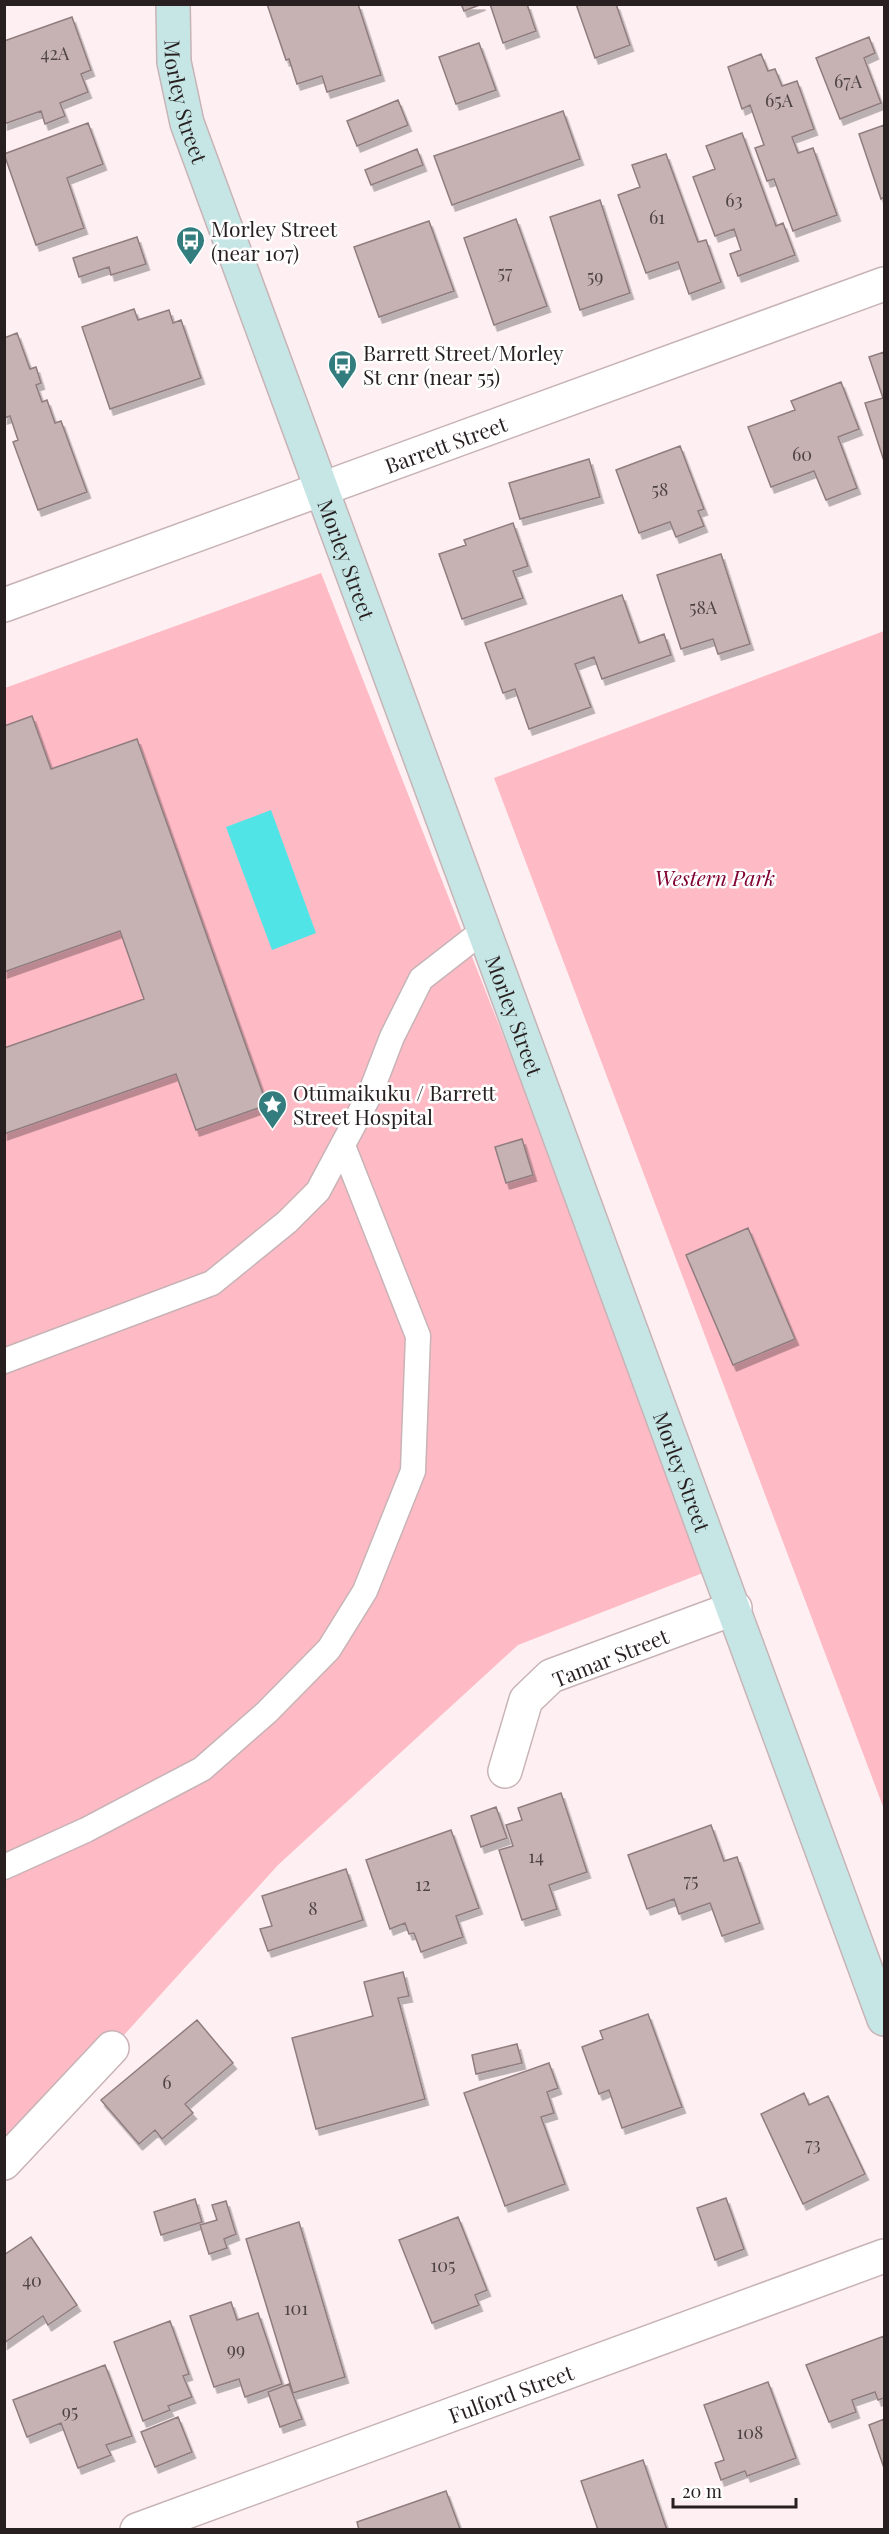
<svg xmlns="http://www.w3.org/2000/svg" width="889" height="2534" font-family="'Playfair Display',serif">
	<defs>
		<filter id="shadow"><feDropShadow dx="3.5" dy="6" stdDeviation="0" flood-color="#0004"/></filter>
	</defs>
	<rect width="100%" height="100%" fill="#fef0f2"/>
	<path fill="#febac5" d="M321,573L713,1569L518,1645L278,1865L124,2035L5,2142V688Z
		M884,631V1809L494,778Z"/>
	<path fill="#51e4e7" d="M271,810L316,933L272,950L226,827Z"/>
	<path fill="#c6b1b3" stroke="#907d7f" stroke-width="1.5" filter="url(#shadow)" d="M267,4H358L381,75L327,92L322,76L297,84L289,59L286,60Z
		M461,4H482L464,11Z
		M490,4H527L536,31L503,43Z
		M576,4H616L630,45L595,58Z
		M72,17L91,70L81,74L88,92L60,103L65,116L45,124L41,111L4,124V41Z
		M869,37L875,53L864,58L881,103L840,119L816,58Z
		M479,43L496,90L456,104L439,57Z
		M761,54L768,71L775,69L782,86L797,81L814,129L792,137L798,153L813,148L837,215L793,231L774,179L767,181L755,148L764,145L750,105L742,109L728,67Z
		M398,100L408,125L357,146L347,121Z
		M563,111L580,159L452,205L434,156Z
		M88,123L103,164L67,178L84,228L36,245L4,154Z
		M884,125V197L881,199L859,134Z
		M742,133L776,226L783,223L795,255L738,276L730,254L741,250L734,229L715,236L693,177L715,169L706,146Z
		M417,149L423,165L371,185L365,170Z
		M666,154L698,242L706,240L721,282L689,294L678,262L646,273L618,195L640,187L632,165Z
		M600,200L630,293L580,310L550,217Z
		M516,219L547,306L494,325L464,238Z
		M429,221L454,291L379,317L354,247Z
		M137,237L146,264L111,275L109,267L79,277L73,258Z
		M134,309L138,320L169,310L173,323L181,320L201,378L110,409L82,327Z
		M17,333L30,369L36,367L41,383L36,385L42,402L47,400L55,423L61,421L87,492L38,510L13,442L18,440L10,416L4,418V338Z
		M884,352V461L865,403L883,398L869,357Z
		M841,382L859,429L838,437L857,488L826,500L814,471L771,487L748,427L795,410L791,401Z
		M680,446L704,509L698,511L704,526L676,537L670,522L639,533L616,470Z
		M589,459L600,497L520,519L509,483Z
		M513,523L528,566L513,571L523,598L462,619L439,554L466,545L464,540Z
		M721,554L750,644L718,654L713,639L681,649L657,575Z
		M622,595L639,643L664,634L671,655L602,679L594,657L575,664L591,707L529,729L515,689L503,693L485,643Z
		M32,716L51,769L137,739L267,1105L196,1130L176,1074L4,1134V1048L144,999L120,931L4,972V726Z
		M522,1139L533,1175L506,1183L495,1147Z
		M748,1228L795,1339L733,1365L686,1255Z
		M561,1793L587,1872L549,1885L557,1909L522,1920L499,1850L513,1846L506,1825L522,1820L518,1808Z
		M496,1807L507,1838L481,1847L471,1816Z
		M711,1825L724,1861L737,1857L760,1923L722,1936L710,1903L679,1914L674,1899L647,1909L628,1855Z
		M451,1830L479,1908L456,1916L463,1937L421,1952L414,1933L409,1934L405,1923L390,1929L366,1860Z
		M346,1869L363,1920L268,1951L260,1929L272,1926L262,1896Z
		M403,1972L409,1996L398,1998L425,2099L316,2129L292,2038L373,2016L364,1982Z
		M648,2014L682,2107L622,2128L609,2090L599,2094L582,2047L603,2039L600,2031Z
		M197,2020L233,2063L185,2104L193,2113L162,2139L155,2130L139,2144L101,2100Z
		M517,2044L522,2063L476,2074L472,2055Z
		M549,2063L558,2088L547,2092L554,2113L541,2117L565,2184L505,2206L464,2093Z
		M804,2093L809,2105L828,2096L865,2174L803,2204L761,2114Z
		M726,2198L744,2249L715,2260L697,2208Z
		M195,2199L202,2222L161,2235L154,2212Z
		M226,2201L236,2234L224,2239L227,2248L209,2254L200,2225L217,2220L212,2205Z
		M458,2217L487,2290L475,2295L479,2305L432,2323L399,2240Z
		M299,2222L345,2377L293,2393L246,2239Z
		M31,2237L77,2305L48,2325L43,2316L4,2343V2255Z
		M231,2302L237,2320L258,2313L282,2384L245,2397L239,2379L214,2387L190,2316Z
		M170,2321L189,2374L183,2376L192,2397L168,2406L170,2410L143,2421L114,2342Z
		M884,2336V2398L878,2400L875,2392L852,2400L856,2412L829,2422L806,2365Z
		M105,2365L132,2436L106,2445L111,2455L78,2468L61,2423L27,2437L13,2400Z
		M768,2382L796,2458L747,2476L745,2471L721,2480L715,2463L724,2460L704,2405Z
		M289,2384L302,2419L280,2427L268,2392Z
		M178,2417L192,2452L155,2467L141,2432Z
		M884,2419V2468L869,2425Z
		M643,2460L667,2530H598L581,2481Z
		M446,2491L460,2529L359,2530L357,2522Z"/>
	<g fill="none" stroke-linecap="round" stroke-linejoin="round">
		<defs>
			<path id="lane" d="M4,1361L212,1283L287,1222L318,1191L370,1094L392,1037L421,979L484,930
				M4,1867L86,1830L202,1769L267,1712L329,1649L365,1591L413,1471L418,1336L343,1146"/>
			<g id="street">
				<path id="s1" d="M4,605L884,284"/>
				<path d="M505,1771L526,1700L551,1676L735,1608"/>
				<path d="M4,2163L112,2048"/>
				<path id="s2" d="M137,2530L884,2256"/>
			</g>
			<g id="secondary">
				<path id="s3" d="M173,4L174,62L187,123L884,2019"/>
			</g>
		</defs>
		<use href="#lane" stroke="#c8b3b6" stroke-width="27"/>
		<use href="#street" stroke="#c8b3b6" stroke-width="36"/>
		<use href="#secondary" stroke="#c8b3b6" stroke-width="36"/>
		<use href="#lane" stroke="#fff" stroke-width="24"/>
		<use href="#street" stroke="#fff" stroke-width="33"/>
		<use href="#secondary" stroke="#c6e6e6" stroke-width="33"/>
	</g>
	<defs>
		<symbol id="bus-pin" viewBox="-11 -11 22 30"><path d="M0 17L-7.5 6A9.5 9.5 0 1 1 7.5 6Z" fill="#347d7f" stroke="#fff"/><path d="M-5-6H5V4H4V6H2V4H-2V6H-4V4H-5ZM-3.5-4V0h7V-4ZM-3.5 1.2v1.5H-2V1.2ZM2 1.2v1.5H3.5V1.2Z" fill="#fff"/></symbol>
		<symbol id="sight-pin" viewBox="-11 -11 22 30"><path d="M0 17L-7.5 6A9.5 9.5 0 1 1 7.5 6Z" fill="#347d7f" stroke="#fff"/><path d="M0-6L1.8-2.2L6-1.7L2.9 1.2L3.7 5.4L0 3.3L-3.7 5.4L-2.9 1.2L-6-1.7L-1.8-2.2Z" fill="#fff"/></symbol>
	</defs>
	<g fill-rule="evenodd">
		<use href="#bus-pin" x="174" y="224" width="33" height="45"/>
		<use href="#bus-pin" x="326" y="348" width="33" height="45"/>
		<use href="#sight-pin" x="256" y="1088" width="33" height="45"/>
	</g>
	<g text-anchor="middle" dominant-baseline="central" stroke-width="5" stroke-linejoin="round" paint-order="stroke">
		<g font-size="18" fill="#4f4445">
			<text x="55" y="53">42A</text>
			<text x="848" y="81">67A</text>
			<text x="779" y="100">65A</text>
			<text x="734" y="200">63</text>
			<text x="657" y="217">61</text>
			<text x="505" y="272">57</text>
			<text x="595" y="276">59</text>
			<text x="802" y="454">60</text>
			<text x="660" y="489">58</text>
			<text x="703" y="607">58A</text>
			<text x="536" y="1856">14</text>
			<text x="691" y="1880">75</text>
			<text x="423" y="1884">12</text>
			<text x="313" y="1908">8</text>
			<text x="167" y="2082">6</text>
			<text x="813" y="2144">73</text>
			<text x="443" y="2265">105</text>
			<text x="32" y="2280">40</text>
			<text x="296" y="2308">101</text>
			<text x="236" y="2349">99</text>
			<text x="70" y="2411">95</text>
			<text x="750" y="2432">108</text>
		</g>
		<g font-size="21" fill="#271f20" stroke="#fff">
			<text stroke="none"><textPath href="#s3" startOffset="99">Morley Street</textPath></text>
			<text stroke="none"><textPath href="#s1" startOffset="470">Barrett Street</textPath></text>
			<text stroke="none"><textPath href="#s3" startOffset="585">Morley Street</textPath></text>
			<text stroke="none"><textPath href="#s3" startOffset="1071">Morley Street</textPath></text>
			<text stroke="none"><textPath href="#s3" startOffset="1557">Morley Street</textPath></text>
			<text transform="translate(610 1657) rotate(-22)">Tamar Street</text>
			<text stroke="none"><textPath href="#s2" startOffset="398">Fulford Street</textPath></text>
		</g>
		<g font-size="21" fill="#271f20" stroke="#fff" text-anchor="start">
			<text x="211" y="228">Morley Street<tspan x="211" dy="24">(near 107)</tspan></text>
			<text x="363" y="352">Barrett Street/Morley<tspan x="363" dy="24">St cnr (near 55)</tspan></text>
			<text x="293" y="1092">Otūmaikuku / Barrett<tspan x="293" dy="24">Street Hospital</tspan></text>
		</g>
		<g font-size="21" font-style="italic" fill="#800233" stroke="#fff">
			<text x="715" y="877">Western Park</text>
		</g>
	</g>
	<rect width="889" height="2534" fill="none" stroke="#271f20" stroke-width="12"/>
	<path d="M673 2498v9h123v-9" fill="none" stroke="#271f20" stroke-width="3"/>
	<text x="682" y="2498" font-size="18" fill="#271f20" stroke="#ffffff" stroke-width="4.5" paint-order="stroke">20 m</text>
</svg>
